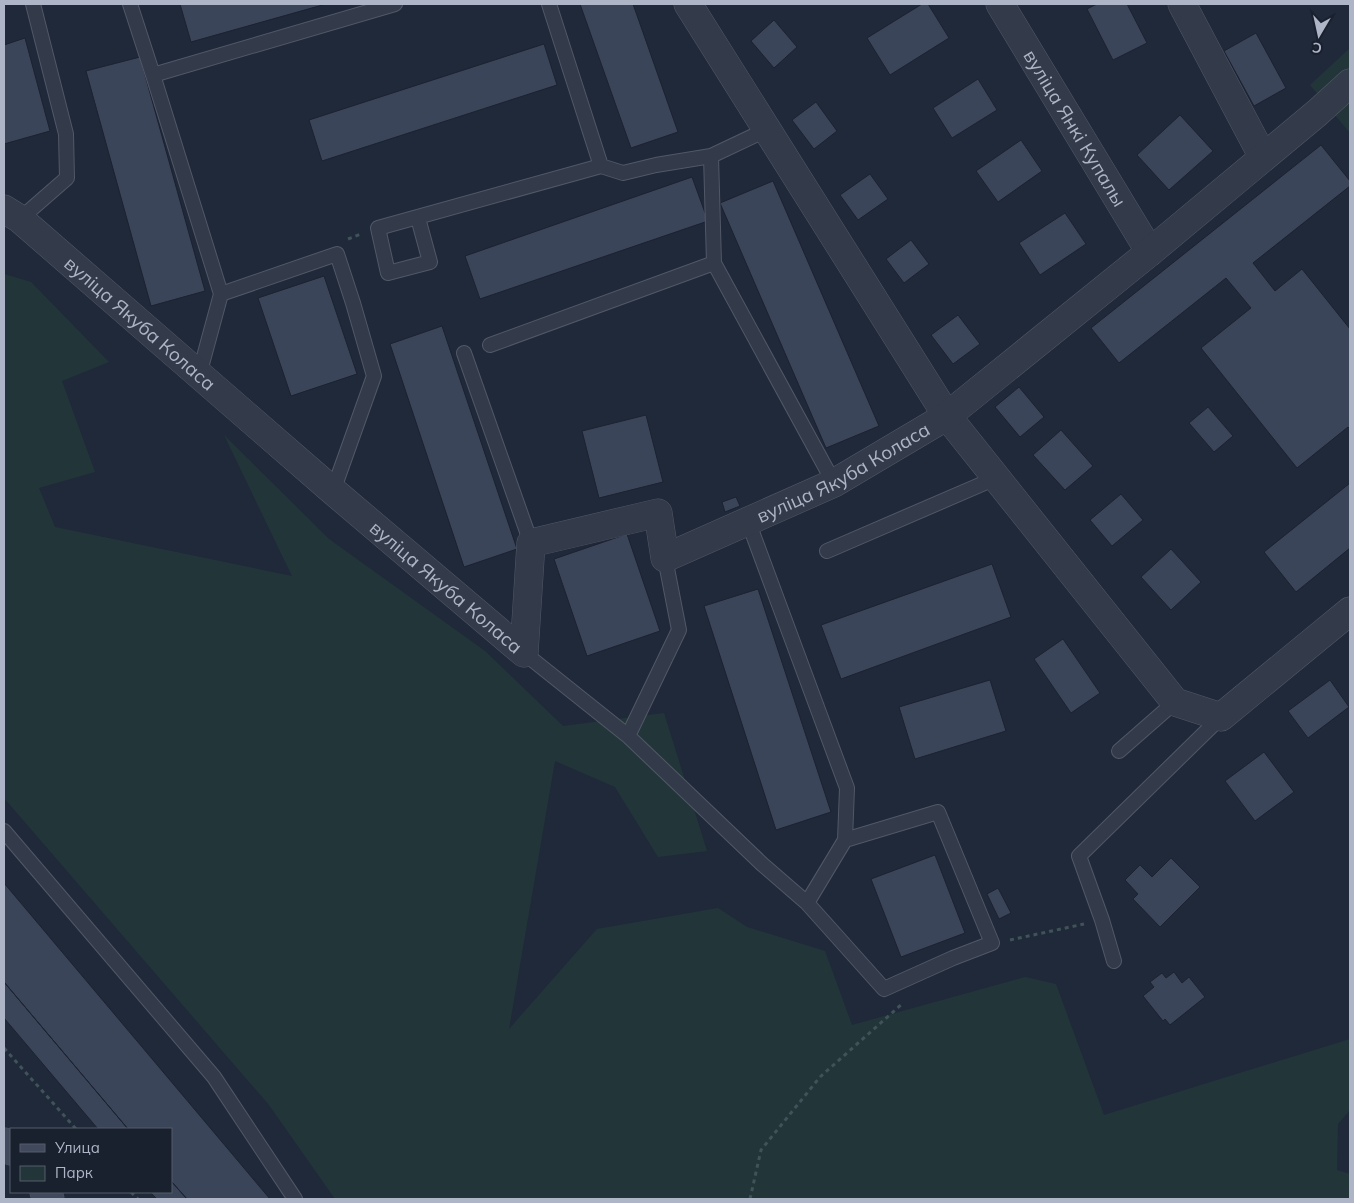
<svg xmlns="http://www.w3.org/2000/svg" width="1354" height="1203" font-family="Mulish,sans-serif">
	<rect width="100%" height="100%" fill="#202939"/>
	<path fill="#22363a" d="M1350,48V133L1310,85Z
		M4,274L31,282L109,362L62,381L95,472L39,488L55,527L292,576L224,435L329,539L485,651L563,726L664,713L707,851L658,857L615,787L555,761L509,1029L597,929L718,908L747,927L825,951L852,1025L1025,977L1056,984L1104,1115L1350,1039V1110L1338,1124L1337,1170L1350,1174V1199H335L269,1105L4,798Z"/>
	<path fill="#3b4559" stroke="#1b2230" d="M180,4H326L191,42Z
		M580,4H633L678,132L631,148Z
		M922,4H928L949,38L890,75L867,38Z
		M1097,4H1127L1147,43L1113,60L1087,9Z
		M774,20L797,47L774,68L751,41Z
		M1256,33L1286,88L1254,106L1224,51Z
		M25,38L50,131L4,144V45Z
		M544,44L557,85L322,161L309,120Z
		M140,57L205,291L151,306L86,71Z
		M978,79L997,110L952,138L933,108Z
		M816,102L837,131L814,149L792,120Z
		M1180,115L1213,151L1169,190L1137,155Z
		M1021,140L1042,171L998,202L976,171Z
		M1321,145L1350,181V186L1253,263L1275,291L1302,269L1350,329V429L1348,427L1297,468L1201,348L1251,308L1226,278L1119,363L1091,328Z
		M870,174L888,199L858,220L840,195Z
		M692,177L708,221L480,299L465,256Z
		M773,181L879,426L826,448L720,203Z
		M1065,213L1086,244L1040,275L1019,243Z
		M911,240L929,264L904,283L886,259Z
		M324,276L357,374L291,396L258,298Z
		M958,315L980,344L953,364L931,335Z
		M442,326L517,549L464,567L390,344Z
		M1019,387L1044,417L1020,437L995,407Z
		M1208,407L1233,436L1214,452L1189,423Z
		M646,415L663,482L599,498L582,431Z
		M1061,430L1093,466L1065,490L1033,455Z
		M1350,483V548L1296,592L1264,552Z
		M1121,494L1143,520L1112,546L1090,520Z
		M736,497L740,506L725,512L722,502Z
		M627,534L660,631L587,656L554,559Z
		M1171,549L1201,582L1171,610L1141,577Z
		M992,564L1011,617L841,679L821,625Z
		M758,589L831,812L776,830L704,606Z
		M1063,639L1100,693L1071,713L1034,659Z
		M990,680L1006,731L915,759L899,707Z
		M1330,680L1349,707L1308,738L1288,711Z
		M1264,752L1294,792L1255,821L1225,781Z
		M935,855L965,933L901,957L871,879Z
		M1171,858L1200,887L1160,927L1133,899L1138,894L1125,880L1140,865L1152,877Z
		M4,883L270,1199H187L171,1181V1129H128L4,982Z
		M998,888L1011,913L999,919L987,894Z
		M1174,972L1182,983L1189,977L1205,997L1170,1025L1165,1019L1163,1021L1143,996L1154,987L1150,982L1162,973L1166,978Z
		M4,982L128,1129H98L4,1018Z
		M171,1181L187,1199H157L150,1192H171Z"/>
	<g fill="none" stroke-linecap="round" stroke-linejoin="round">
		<defs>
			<path id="lane" d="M130,4L153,75
				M549,4L601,166L623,173L656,165L711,156L768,129
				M711,156L714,263L834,483
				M418,218L430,262L388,273L378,228L601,166
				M20,219L67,178L66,134L33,4
				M221,294L153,75L395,4
				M490,345L714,263
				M464,353L531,543
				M199,375L221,294L337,254L353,303L374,376L333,491
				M748,521L847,788L845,840L807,903
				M827,551L996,478
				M524,653L628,736L762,864L807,903L884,989L953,958L992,943L938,812L845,840
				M628,736L679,630L665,558
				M1119,751L1175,702
				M4,831L214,1077L295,1199
				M1114,961L1102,920L1079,856L1221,717"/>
			<g id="street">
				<path d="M688,4L947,416L1175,702L1221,717L1350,611"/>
				<path id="s1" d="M1000,4L1150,252"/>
				<path d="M1182,4L1263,157"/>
				<path id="s2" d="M4,209L20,219L333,491L524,653L531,543L658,513L665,558L834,483L947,416L1150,252L1317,113L1350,83"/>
			</g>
			<path id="secondary" d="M4,1142L11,1151
				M44,1192L50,1199"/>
		</defs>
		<use href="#lane" stroke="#515867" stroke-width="16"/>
		<use href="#street" stroke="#515867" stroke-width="29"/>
		<use href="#secondary" stroke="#515867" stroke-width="29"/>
		<path stroke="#3f5358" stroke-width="3" stroke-dasharray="4 4" stroke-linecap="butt" d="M348,239L361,234
			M1010,940L1084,924
			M4,1048L76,1129
			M131,1192L138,1199
			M750,1199L761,1150L820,1077L902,1004"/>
		<use href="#lane" stroke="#333b4a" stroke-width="14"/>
		<use href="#street" stroke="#333b4a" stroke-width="28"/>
		<use href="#secondary" stroke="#41495d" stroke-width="28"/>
	</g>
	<g text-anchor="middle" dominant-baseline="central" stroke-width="4" stroke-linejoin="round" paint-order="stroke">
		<g font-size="19" fill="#aeb5c6" stroke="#19202e">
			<text stroke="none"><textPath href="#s1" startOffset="145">вуліца Янкі Купалы</textPath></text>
			<text stroke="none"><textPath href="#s2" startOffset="178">вуліца Якуба Коласа</textPath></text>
			<text stroke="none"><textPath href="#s2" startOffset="1168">вуліца Якуба Коласа</textPath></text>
			<text stroke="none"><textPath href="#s2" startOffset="582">вуліца Якуба Коласа</textPath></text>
		</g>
	</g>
	<rect width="1354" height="1203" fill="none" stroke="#aeb5c6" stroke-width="10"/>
	<rect x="10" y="1128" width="162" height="65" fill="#19202e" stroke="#555c6b"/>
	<rect x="20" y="1144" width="25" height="8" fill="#41495d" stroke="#555c6b"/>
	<text x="55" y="1153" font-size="15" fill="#aeb5c6">Улица</text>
	<rect x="20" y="1166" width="25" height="15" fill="#22363a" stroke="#555c6b"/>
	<text x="55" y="1178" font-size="15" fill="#aeb5c6">Парк</text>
	<g transform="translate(1319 35) rotate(189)" stroke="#19202e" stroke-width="4" paint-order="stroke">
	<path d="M0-4L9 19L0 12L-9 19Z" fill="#aeb5c6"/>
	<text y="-8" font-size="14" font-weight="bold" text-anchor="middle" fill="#aeb5c6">С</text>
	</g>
</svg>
